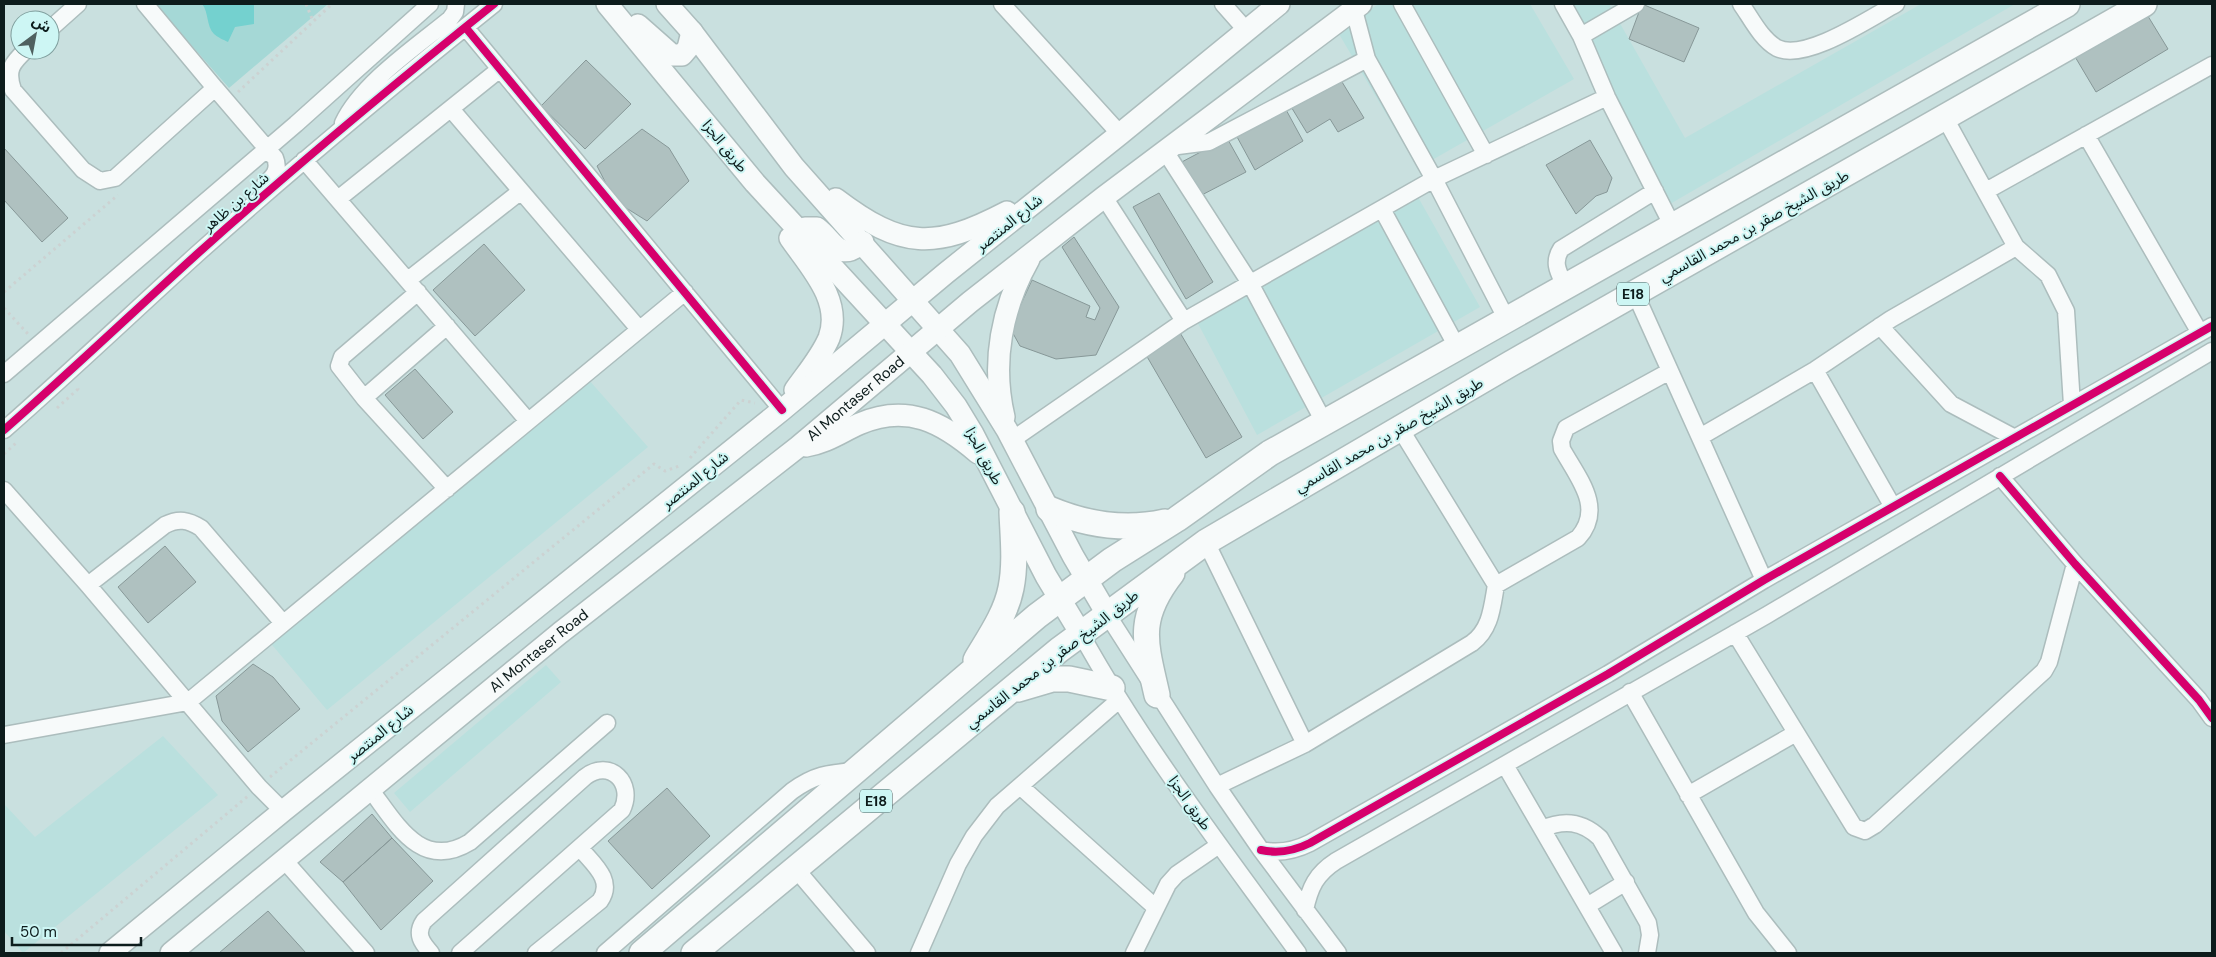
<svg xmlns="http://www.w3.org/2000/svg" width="2216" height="957" font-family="'DM Sans','Noto Sans Arabic',sans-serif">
	<rect width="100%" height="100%" fill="#c9e0df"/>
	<path fill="#bae0de" d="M1378,4H1530L1574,79L1418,168L1339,34Z
		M1559,4H1609L1685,138L1921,4H2015L1670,204Z
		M1414,190L1480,307L1257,435L1194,316Z
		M581,371L648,447L327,710L262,633Z
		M546,665L561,682L410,812L394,793Z
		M163,736L218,795L23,953L4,931V804L35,837Z"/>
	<path fill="#a5d8d6" d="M155,4H328L229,88Z"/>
	<path fill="#74d1cf" d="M202,4H254V24L235,27L228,42C224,40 217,37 214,34C206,26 209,12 202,4Z"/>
	<path fill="#afc1c0" stroke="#879898" d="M1642,4L1699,28L1684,62L1629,39Z
		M2143,8L2168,49L2096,92L2071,50Z
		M586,60L631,104L585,149L541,106Z
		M1339,77L1364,118L1338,132L1330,119L1307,133L1290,105Z
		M1284,106L1303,141L1255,170L1236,135Z
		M642,129L669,148L689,181L647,221L615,201L597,166Z
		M1227,138L1246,172L1196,198L1178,164Z
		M1590,140L1612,178L1607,192L1596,196L1576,214L1546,165Z
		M4,148L68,218L42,242L4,200Z
		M1159,193L1213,282L1186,299L1133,207Z
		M1074,237L1119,307L1096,355L1056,359L1020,346L1010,328L1032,280L1090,306L1086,317L1095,320L1100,308L1062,247Z
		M484,244L525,290L475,336L433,290Z
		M1176,326L1242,437L1206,458L1142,348Z
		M415,369L453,412L423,439L385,395Z
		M165,546L196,582L148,623L118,587Z
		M253,664L273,677L300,709L248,752L222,721L216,696Z
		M667,788L710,836L652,889L608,841Z
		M372,814L392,838L343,882L320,862Z
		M392,838L433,881L381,930L343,882Z
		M268,911L306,953H219Z"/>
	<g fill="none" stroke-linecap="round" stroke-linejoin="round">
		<defs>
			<path id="minor" d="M1002,4L1120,134
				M1223,4L1246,30
				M1402,4L1486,155
				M1563,4L1581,36L1607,97L1672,225
				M1741,4C1751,18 1761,39 1777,48C1805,62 1870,18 1896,4
				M1354,10L1367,59L1434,179L1506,318
				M466,28L782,410
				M50,29L78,4
				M1581,36L1636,4
				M26,50C12,63 6,70 13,90L83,170L100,181L115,178L215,88L145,4
				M215,88L275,158C280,170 273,177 265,184
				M451,109L639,329
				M1945,118L2016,247L2048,275L2066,311L2072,405
				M343,123C362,83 416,47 450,19L455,12L456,4
				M2086,135L2200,333
				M1170,147L1209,142L1367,59
				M1165,151L1250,283L1324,422
				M304,160L528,421
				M1986,191L2212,65
				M1104,197L1184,321
				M338,199L500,69
				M1382,209L1457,347
				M408,280L521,191
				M1565,286C1559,273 1552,263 1561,249L1655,191
				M418,292L349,351L342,357L339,366L364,398L447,489
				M1635,293L1764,580
				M1880,326L1951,404L2015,438
				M1815,370L1893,507
				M4,374L296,124L430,4
				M364,398L447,326
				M4,430C69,373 132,313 196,255C293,168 393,85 494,4
				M1700,437L1815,370L1891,319L2016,247
				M1012,440L1184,321L1434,179L1607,97
				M2000,476L2075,564L2199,700L2212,718
				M4,490L88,585L259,787L283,811
				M1206,542L1305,744
				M88,585L165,525C179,518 188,520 201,528L283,623
				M1496,585L1578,538C1605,508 1578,478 1562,449L1561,441L1566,428L1670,371
				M1107,614L1217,786L1261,850L1338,953
				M1735,633L1854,827L1865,831L1875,825L2044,671L2049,662L2075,564
				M1081,634C1143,746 1223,849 1298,953
				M1630,692L1756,913L1788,953
				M4,735L188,702L685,292
				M1505,765L1614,953
				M1020,786L1155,907
				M1217,786L1305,744L1472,643C1491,629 1492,607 1496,585L1401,430
				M370,789C396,823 421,872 470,842L607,723
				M1688,795L1796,733
				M1542,829C1564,819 1582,821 1600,838L1648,923L1650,935L1647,953
				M1261,850C1279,854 1294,851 1310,843L1608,674L1764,580L2212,326
				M284,860L366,953
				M795,868L867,953
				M1587,906L1626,882
				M1305,910C1310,887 1316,874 1336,861L1767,615L2212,351
				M431,953C422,943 415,934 424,921L585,777C610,758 635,783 622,810L460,953
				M536,953L600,901C615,880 592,863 580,848
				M605,953L792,791C814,775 828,773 855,771
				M919,953L958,864L974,836L997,806L1119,700
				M1134,953L1168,884L1177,874L1219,845"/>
			<g id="major">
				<path d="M607,4L755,183L932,375L956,406L973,434L1046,576L1081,634"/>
				<path d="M667,4L692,32L794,167L960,354L1007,430L1073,556L1107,614"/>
				<path d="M638,25L672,55H682L688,48L692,32"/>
				<path d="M836,199C902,249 934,250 1007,212"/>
				<path d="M799,232L805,228H817C835,242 839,263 863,242"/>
				<path d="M790,238C810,267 843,301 829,338C821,357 807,373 795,390"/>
				<path d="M1004,417C991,362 1002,307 1029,259"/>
				<path d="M806,446C826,443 841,432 859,424C907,403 942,422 978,453"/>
				<path d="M110,953L283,811L782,410L946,273L1120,134L1279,4"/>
				<path id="s1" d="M171,953L560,633L798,447L970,302L1104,197L1361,4"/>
			</g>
			<path id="highway" d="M1049,509C1087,525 1125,531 1165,522
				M976,660C989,638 1006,614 1011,588C1016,563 1013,537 1012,512
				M1018,689L1052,679H1069L1112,688
				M1157,695C1145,642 1136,619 1172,573
				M642,953L1037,616L1112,560L1177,519L1270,453L2067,4
				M694,953L1059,650L1206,542L1510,364L2144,4"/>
		</defs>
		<use href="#minor" stroke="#acbdbd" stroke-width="19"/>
		<use href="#major" stroke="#acbdbd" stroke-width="24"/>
		<use href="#highway" stroke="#acbdbd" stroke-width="28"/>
		<path stroke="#ccd2d2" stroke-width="3" stroke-dasharray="2.5 4" stroke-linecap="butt" d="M306,4L313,21
			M238,92L332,4
			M4,292L118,195
			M4,308L28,334
			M57,408L78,389L76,387
			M4,454L16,443
			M690,458L741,400L755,403
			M270,777L654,464L665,471L682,465
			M61,953L248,796"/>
		<use href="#minor" stroke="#f7fafa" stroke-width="16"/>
		<use href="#major" stroke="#f7fafa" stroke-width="21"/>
		<use href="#highway" stroke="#f7fafa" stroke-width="25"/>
		<defs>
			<path id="cycleway" d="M466,28L782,410
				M4,430C69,373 132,313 196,255C293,168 393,85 494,4
				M2000,476L2075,564L2199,700L2212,718
				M1261,850C1279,854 1294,851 1310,843L1608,674L1764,580L2212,326"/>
		</defs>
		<use href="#cycleway" stroke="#cdf6f4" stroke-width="11"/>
		<use href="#cycleway" stroke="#d6006c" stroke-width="8"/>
	</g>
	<g text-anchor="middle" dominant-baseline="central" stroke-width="4" stroke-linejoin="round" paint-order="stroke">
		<g fill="#cdf6f4" stroke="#475d5d" stroke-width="1">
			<rect x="1617" y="282.5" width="32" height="23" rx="4"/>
			<rect x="860" y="789.5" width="32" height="23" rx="4"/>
		</g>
		<g font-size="14" font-weight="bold" fill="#0d1c1c">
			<text x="1633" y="294">E18</text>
			<text x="876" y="801">E18</text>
		</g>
		<g font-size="15" fill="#0d1c1c" stroke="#cdf6f4">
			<text transform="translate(725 146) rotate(51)">طريق الجزا</text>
			<text transform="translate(236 202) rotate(-41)">شارع بن ظاهر</text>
			<text transform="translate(1009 223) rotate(-39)">شارع المنتصر</text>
			<text transform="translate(1754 226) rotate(-29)">طريق الشيخ صقر بن محمد القاسمي</text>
			<text stroke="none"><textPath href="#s1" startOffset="881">Al Montaser Road</textPath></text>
			<text transform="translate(1389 435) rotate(-30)">طريق الشيخ صقر بن محمد القاسمي</text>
			<text transform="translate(984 456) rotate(62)">طريق الجزا</text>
			<text transform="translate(695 480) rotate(-39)">شارع المنتصر</text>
			<text stroke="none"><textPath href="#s1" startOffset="476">Al Montaser Road</textPath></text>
			<text transform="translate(1052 659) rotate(-38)">طريق الشيخ صقر بن محمد القاسمي</text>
			<text transform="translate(380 733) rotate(-39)">شارع المنتصر</text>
			<text transform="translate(1190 803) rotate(55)">طريق الجزا</text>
		</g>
	</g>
	<rect width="2216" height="957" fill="none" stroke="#0d1c1c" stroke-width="10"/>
	<g transform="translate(35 35) rotate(32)"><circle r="24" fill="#cdf6f4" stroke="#809f9e"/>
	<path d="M0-4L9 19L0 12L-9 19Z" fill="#4f6160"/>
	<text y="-8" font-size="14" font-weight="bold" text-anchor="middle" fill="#0d1c1c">ش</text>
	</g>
	<path d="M12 937v8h129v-8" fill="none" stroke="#0d1c1c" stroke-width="2.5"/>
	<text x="20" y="937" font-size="15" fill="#0d1c1c" stroke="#cdf6f4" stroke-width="4" paint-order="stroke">50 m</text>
</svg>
